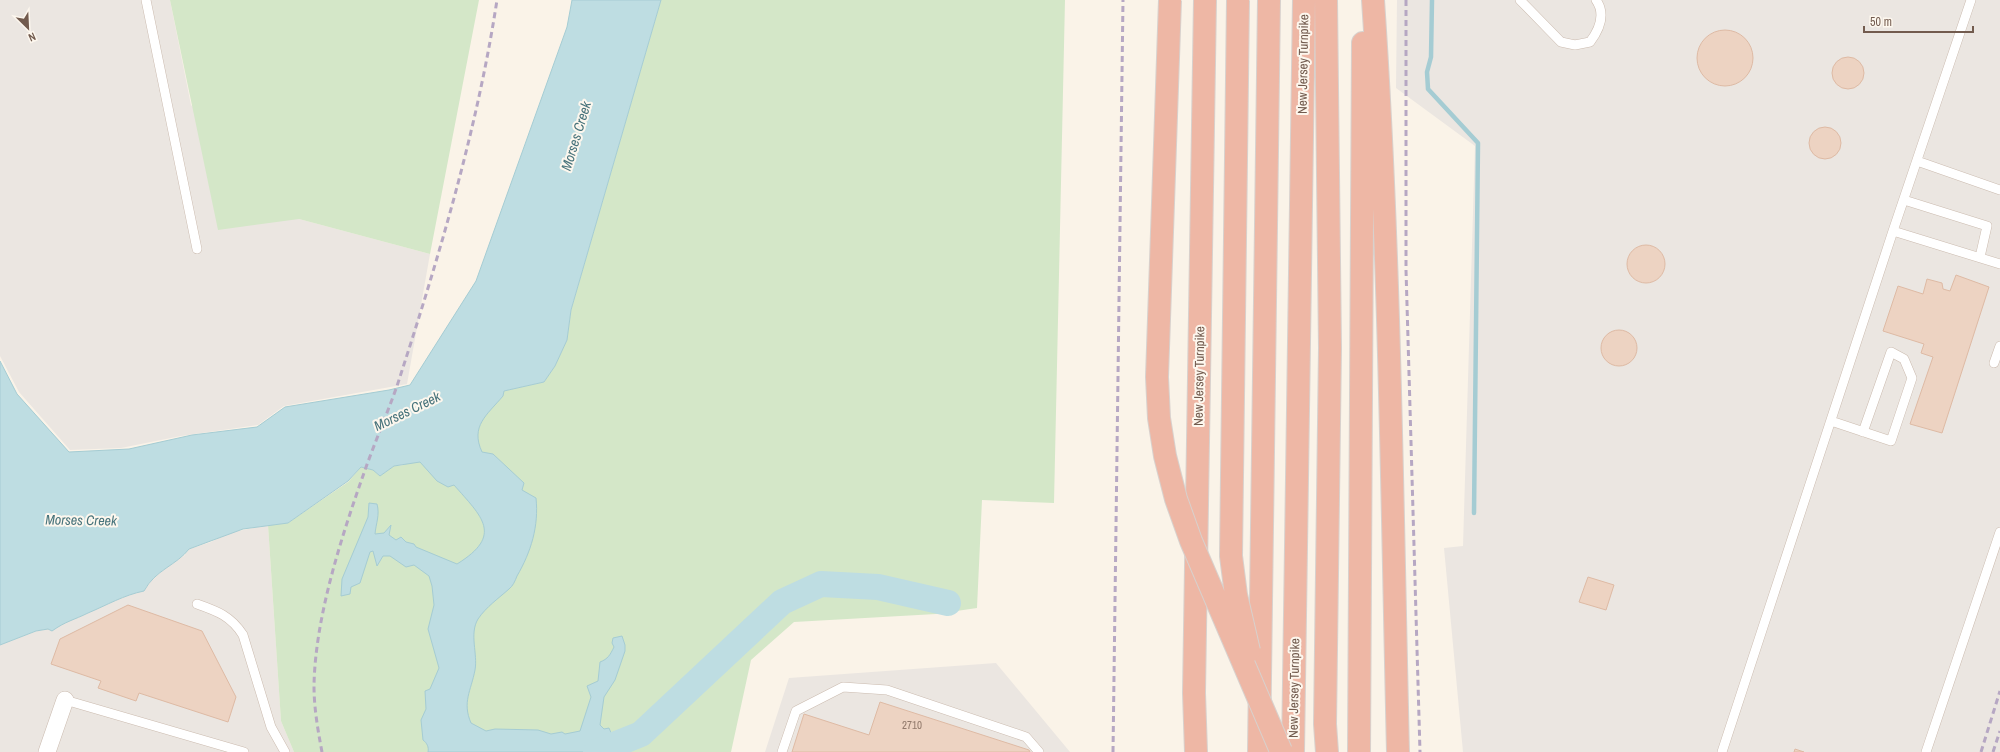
<svg xmlns="http://www.w3.org/2000/svg" width="2000" height="752" font-family="'Archivo Narrow',sans-serif">
	<rect width="100%" height="100%" fill="#faf3e8"/>
	<path fill="#ebe6e1" d="M0,0H170L191,105L299,219L430,254L407,384L284,406L258,425L181,436L121,448L70,450L19,392L0,356Z
		M1397,0H2000V752H1463L1444,548L1463,546L1475,146L1396,88Z
		M268,525L281,721L294,752H0V645L37,631L48,629L52,631L66,621L84,615L128,594L144,591L148,584L170,564L184,556L189,549L211,542L228,533Z
		M996,663L1070,752H765L789,678Z"/>
	<path fill="#d4e7c8" d="M170,0H479L430,254L299,219L218,230Z
		M661,0H1065L1054,503L982,500L977,608L936,614L794,622L751,660L731,752H294L281,721L268,525L288,523L348,482L361,467L373,470L380,476L394,466L404,465L504,391L544,382L555,366L567,340L571,310Z"/>
	<path fill="#bedde2" stroke="#a5ccd3" d="M572,0H661L571,310L567,340L555,366L544,382L504,391L503,396C487,415 470,426 482,452L493,454L524,483L522,490L536,498C539,526 531,552 517,576C515,581 513,586 509,589C499,598 486,607 478,619C469,634 478,654 475,670C471,691 462,702 471,723L486,731L495,729L538,730L551,734L562,732L565,734L580,731L591,697L587,686L598,681L600,662C608,659 610,655 614,647L612,643L613,638L622,636L625,645V651L615,680L604,697L600,725L604,729L609,728L619,752H428C429,747 427,743 423,740L421,720L426,709L425,691L430,689L439,668L428,629L434,605L432,586L429,576L414,565L406,567L390,556H383L377,566L373,551L370,552L360,583L351,587L350,594L341,596L342,579L368,517L369,503L377,504C380,515 376,523 375,534L384,533L391,525L389,535L396,540L401,537L406,542L414,544L416,547L457,564C504,535 482,517 454,485L448,487L437,481L420,462L394,466L380,476L373,470L361,467L348,481L288,523L243,529L189,549C177,565 155,570 144,591C124,595 107,605 88,613C74,620 66,621 52,631L48,629L36,631L0,645V361L17,394L69,452L129,449L192,435L257,427L285,407L389,390L410,385L476,281L567,27Z"/>
	<g fill="none" stroke-linecap="round" stroke-linejoin="round">
		<path stroke="#a5ccd3" stroke-width="4.5" d="M1432,0L1431,57L1427,72L1428,89L1478,143L1474,513"/>
		<path stroke="#bedde2" stroke-width="26" d="M596,752L641,734L782,602L821,584L878,587L948,603"/>
	</g>
	<path fill="#edd3c2" stroke="#debaa4" d="M1697 58a28 28 0 1 1 56 0a28 28 0 1 1-56 0Z
		M1832 73a16 16 0 1 1 32 0a16 16 0 1 1-32 0Z
		M1809 143a16 16 0 1 1 32 0a16 16 0 1 1-32 0Z
		M1627 264a19 19 0 1 1 38 0a19 19 0 1 1-38 0Z
		M1956,275L1989,287L1942,433L1910,424L1933,357L1921,353L1924,344L1883,331L1898,286L1923,294L1927,279L1942,283L1943,289L1950,291Z
		M1601 348a18 18 0 1 1 36 0a18 18 0 1 1-36 0Z
		M1588,577L1614,585L1606,610L1579,602Z
		M128,605L202,631L236,697L228,722L139,693L136,701L98,688L101,681L51,664L60,639Z
		M880,702L1029,750L1030,752H792L804,714L869,735Z
		M1795,749L1804,752H1794Z"/>
	<g fill="none" stroke-linecap="round" stroke-linejoin="round">
		<defs>
			<path id="service" d="M146,0L197,249
				M1520,0L1561,42L1575,45L1590,42C1599,30 1606,14 1596,0
				M1917,161L2000,190
				M1904,200L1987,226L1980,257
				M1893,231L2000,264
				M1994,363L2000,346
				M1831,421L1891,441L1912,378L1904,359L1891,352L1863,432
				M197,604C217,611 231,616 243,635L271,727L285,752
				M65,700L244,752
				M782,752L796,711L843,687L887,690L1026,737L1039,752
				M1722,752L1893,231L1971,0
				M1926,752L2000,532"/>
			<path id="minor" d="M47,752L65,700"/>
			<path id="motorway" d="M1326,0L1330,348L1325,724L1327,752
				M1373,0C1390,250 1392,501 1398,752
				M1196,752L1194,693L1205,0
				M1259,752L1269,0
				M1293,752L1304,0
				M1359,752L1363,43"/>
		</defs>
		<use href="#service" stroke="#cbbbaf" stroke-width="10"/>
		<use href="#minor" stroke="#cbbbaf" stroke-width="18"/>
		<use href="#motorway" stroke="#d8d1cd" stroke-width="24"/>
		<use href="#service" stroke="#fff" stroke-width="9"/>
		<use href="#minor" stroke="#fff" stroke-width="17"/>
		<use href="#motorway" stroke="#eeb7a5" stroke-width="22"/>
		<path stroke="#b6a7c3" stroke-width="3" stroke-dasharray="6 4" stroke-linecap="butt" d="M1406,0V270L1420,752
			M322,752C318,731 314,708 314,686C315,617 342,535 365,470C375,442 387,414 397,386C438,260 477,131 497,0
			M1113,752L1123,0
			M1981,752L2000,691
			M1993,752L2000,731"/>
		<defs>
			<path id="motorway-bridge" d="M1170,0L1157,377L1159,418L1165,456L1176,499L1191,541L1281,751
				M1238,0L1231,556L1236,595L1249,651"/>
		</defs>
		<use href="#motorway-bridge" stroke="#d8d1cd" stroke-width="24" stroke-linecap="butt"/>
		<use href="#motorway-bridge" stroke="#eeb7a5" stroke-width="22"/>
	</g>
	<g text-anchor="middle" dominant-baseline="central" stroke-width="4" stroke-linejoin="round" paint-order="stroke">
		<g font-size="11" fill="#91796b">
			<text x="912" y="725">2710</text>
		</g>
		<g font-size="13" fill="#725b4e" stroke="#fdf7ee">
			<text transform="translate(1303 64) rotate(-89)">New Jersey Turnpike</text>
			<text transform="translate(1199 376) rotate(-89)">New Jersey Turnpike</text>
			<text transform="translate(1294 688) rotate(-89)">New Jersey Turnpike</text>
		</g>
		<g font-size="14" font-style="italic" fill="#47737b" stroke="#fdf7ee">
			<text transform="translate(576 136) rotate(-73)">Morses Creek</text>
			<text transform="translate(407 411) rotate(-26)">Morses Creek</text>
			<text transform="translate(81 520) rotate(1)">Morses Creek</text>
		</g>
	</g>
	<g transform="translate(28 28) rotate(156)" stroke="#fdf7ee" stroke-width="3" paint-order="stroke">
	<path d="M0-3L7 15L0 10L-7 15Z" fill="#725b4e"/>
	<text y="-6" font-size="11" font-weight="bold" text-anchor="middle" fill="#725b4e">N</text>
	</g>
	<path d="M1864 26v6h109v-6" fill="none" stroke="#725b4e" stroke-width="2"/>
	<text x="1870" y="26" font-size="12" fill="#725b4e" stroke="#fdf7ee" stroke-width="3" paint-order="stroke">50 m</text>
</svg>
